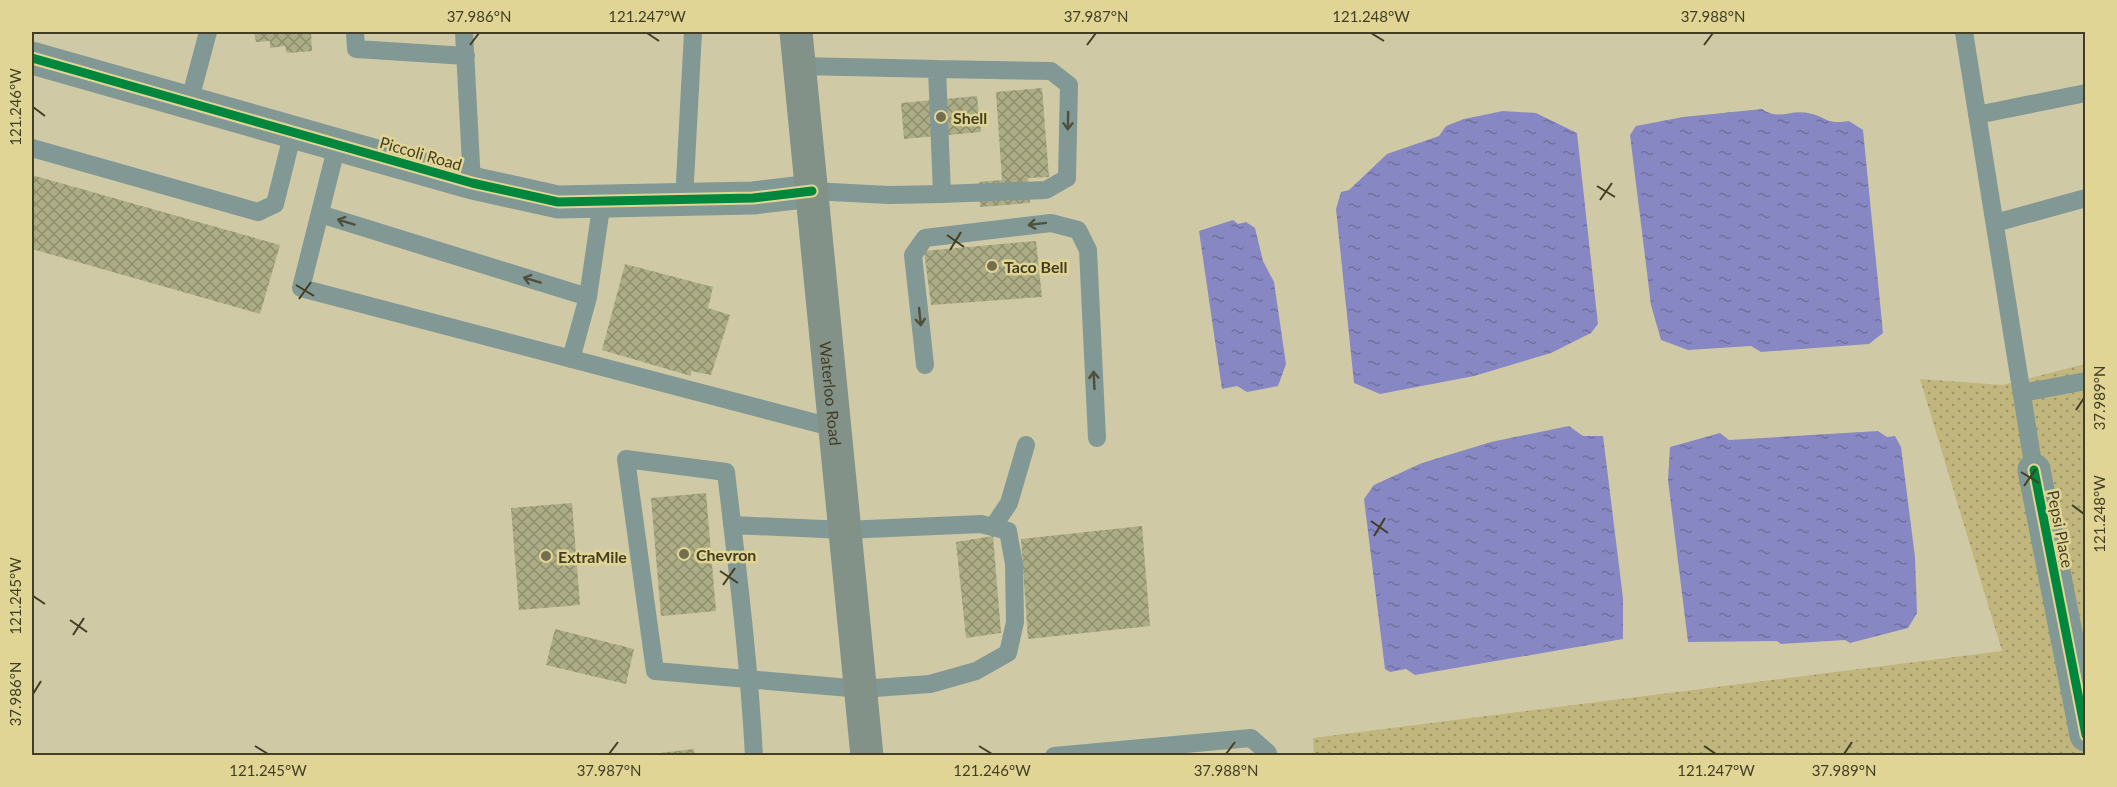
<svg xmlns="http://www.w3.org/2000/svg" width="2117" height="787" font-family="Lato,sans-serif">
	<defs>
		<pattern id="grass-dots" width="8" height="8" patternUnits="userSpaceOnUse" patternTransform="scale(1.5)"><rect width="8" height="8" fill="#c1b67d"/><path d="M2 2h.1M6 6h.1" fill="none" stroke="#9e9566" stroke-width="1.8" stroke-linecap="round"/></pattern>
		<pattern id="water-ripples" width="26" height="14" patternUnits="userSpaceOnUse" patternTransform="scale(1.5)"><rect width="26" height="14" fill="#8788c3"/><path d="M2 4q2-2 4 0t4 0M15 11q2-2 4 0t4 0" fill="none" stroke="#70709e"/></pattern>
		<pattern id="building-cross-hatch" width="8" height="8" patternUnits="userSpaceOnUse" patternTransform="scale(1.5)"><rect width="8" height="8" fill="#acad86"/><path d="M0 0l8 8M0 8l8-8" fill="none" stroke="#8e8e6d"/></pattern>
	</defs>
	<rect width="100%" height="100%" fill="#d0c9a6"/>
	<path fill="url(#grass-dots)" d="M2085,364V755L1314,756L1313,738L2002,651L1920,379L2003,385Z"/>
	<path fill="url(#water-ripples)" d="M1762,109C1779,121 1790,109 1808,113C1828,117 1825,125 1849,121L1863,130L1883,333L1869,344L1761,352L1751,346L1688,350L1661,340L1651,305L1630,135L1636,126L1683,117Z
		M1503,111L1536,113L1577,133L1598,324L1591,333L1551,353L1474,376L1380,394L1354,383L1336,209L1341,192L1349,190L1387,154L1439,136L1446,126L1464,119Z
		M1233,220L1238,224L1246,222L1255,228L1263,261L1274,282L1286,364L1278,386L1247,392L1237,386L1222,389L1199,231Z
		M1569,426L1583,436H1603L1623,598V639L1415,675L1406,669L1390,672L1385,669L1364,499L1374,485L1422,463L1491,442Z
		M1878,431L1887,437L1895,436L1901,447L1915,557L1917,613L1908,628L1850,643L1845,640L1781,644L1777,641L1688,642L1668,480L1670,447L1720,433L1729,440Z"/>
	<path fill="url(#building-cross-hatch)" d="M254,32H311L312,51L287,53L285,46L270,48V41L256,42Z
		M1042,88L1049,177L1028,178L1030,203L980,207L979,182L1002,180L996,92Z
		M977,96L981,132L904,139L901,103Z
		M32,175L280,245L260,314L32,249Z
		M1036,241L1042,297L931,305L924,251Z
		M625,264L713,287L708,308L730,315L711,375L691,371V376L602,350Z
		M706,493L716,611L661,616L651,498Z
		M572,503L580,605L519,610L511,508Z
		M1142,526L1150,626L1028,639L1021,539Z
		M993,536L1001,633L966,638L956,542Z
		M555,629L634,649L626,684L546,665Z
		M694,749L695,756H651V754Z"/>
	<g fill="none" stroke-linecap="round" stroke-linejoin="round">
		<path stroke="#829895" stroke-width="18" d="M355,32L356,49L466,56
			M464,32L472,183
			M1964,32L2034,470
			M799,66L937,69L942,194L889,195L812,191
			M937,69L1051,71L1069,85L1067,178L1046,190L942,194
			M189,103L208,32
			M1977,115L2086,93
			M337,145L301,288L835,428
			M32,148L258,212L275,204L293,132
			M684,200L693,32
			M320,214L588,297
			M1995,223L2086,198
			M571,359L588,297L602,201
			M925,365L913,255L925,238L1051,223L1078,230L1088,250L1097,438
			M2022,393L2086,381
			M732,525L845,530L981,524L1008,531L1014,564L1015,622L1008,653L976,671L930,684L861,689L655,671L626,459L726,472C737,566 749,660 754,756
			M993,527L1009,503L1026,445
			M1054,756L1251,738L1268,753V756"/>
		<path stroke="#829895" stroke-width="33" d="M32,58L472,183L558,202L753,198L812,191
			M2034,470L2086,735"/>
		<path stroke="#839288" stroke-width="33" id="s1" d="M796,32L867,756"/>
		<defs>
			<path id="cycleway" d="M32,58L472,183L558,202L753,198L812,191
				M2034,470L2086,735"/>
		</defs>
		<use href="#cycleway" stroke="#e1d595" stroke-width="13"/>
		<use href="#cycleway" stroke="#00873e" stroke-width="9"/>
	</g>
	<defs><path id="oneway-shaft" d="M-6 0H5M1.5-3L5.5 0L1.5 3" fill="none" stroke-width="1.6" stroke-linecap="round" stroke-linejoin="round" transform="scale(1.5)"/></defs>
	<g stroke="#4f4f3a">
		<use href="#oneway-shaft" transform="translate(1068 121) rotate(91)"/>
		<use href="#oneway-shaft" transform="translate(346 222) rotate(-163)"/>
		<use href="#oneway-shaft" transform="translate(1037 224) rotate(173)"/>
		<use href="#oneway-shaft" transform="translate(532 280) rotate(-163)"/>
		<use href="#oneway-shaft" transform="translate(920 317) rotate(84)"/>
		<use href="#oneway-shaft" transform="translate(1094 380) rotate(-93)"/>
	</g>
	<path fill="none" stroke="#423d23" stroke-width="2" d="M647,33L659,41M1371,33L1384,41M470,45L479,33M1087,45L1096,33M1704,45L1713,33M33,107L45,116M1597,186L1615,197M1600,200L1612,183M947,235L964,247M950,250L961,232M296,285L314,296M299,299L311,282M2076,410L2084,398M2021,472L2039,483M2024,486L2036,469M2072,505L2084,514M1371,521L1388,533M1374,536L1385,518M720,571L738,583M723,585L735,568M33,596L45,604M70,620L87,632M73,635L84,618M33,694L41,681M255,746L268,754M979,746L992,754M1704,746L1716,754M609,754L618,742M1226,754L1235,742M1844,754L1852,742"/>
	<g fill="#746e51" stroke="#e1d595" stroke-width="2">
		<circle cx="941" cy="117" r="6"/>
		<circle cx="992" cy="266" r="6"/>
		<circle cx="684" cy="554" r="6"/>
		<circle cx="546" cy="556" r="6"/>
	</g>
	<g text-anchor="middle" dominant-baseline="central" stroke-width="5" stroke-linejoin="round" paint-order="stroke">
		<g font-size="16" font-weight="bold" fill="#423d23" stroke="#e1d595" text-anchor="start">
			<text x="953" y="117">Shell</text>
			<text x="1004" y="266">Taco Bell</text>
			<text x="696" y="554">Chevron</text>
			<text x="558" y="556">ExtraMile</text>
		</g>
		<g font-size="16" fill="#423d23" stroke="#e1d595">
			<text transform="translate(421 153) rotate(16)">Piccoli Road</text>
			<text stroke="none"><textPath href="#s1" startOffset="363">Waterloo Road</textPath></text>
			<text transform="translate(2061 529) rotate(79)">Pepsi Place</text>
		</g>
	</g>
	<rect width="2117" height="787" fill="none" stroke="#e1d595" stroke-width="66"/>
	<rect x="33" y="33" width="2051" height="721" fill="none" stroke="#423d23" stroke-width="2"/>
	<g font-size="15" text-anchor="middle" fill="#423d23">
		<text x="479" y="22">37.986°N</text>
		<text x="647" y="22">121.247°W</text>
		<text x="1096" y="22">37.987°N</text>
		<text x="1371" y="22">121.248°W</text>
		<text x="1713" y="22">37.988°N</text>
		<text transform="translate(16 107) rotate(-90)" y="5">121.246°W</text>
		<text transform="translate(2100 398) rotate(-90)" y="5">37.989°N</text>
		<text transform="translate(2100 514) rotate(-90)" y="5">121.248°W</text>
		<text transform="translate(16 596) rotate(-90)" y="5">121.245°W</text>
		<text transform="translate(16 694) rotate(-90)" y="5">37.986°N</text>
		<text x="268" y="776">121.245°W</text>
		<text x="609" y="776">37.987°N</text>
		<text x="992" y="776">121.246°W</text>
		<text x="1226" y="776">37.988°N</text>
		<text x="1716" y="776">121.247°W</text>
		<text x="1844" y="776">37.989°N</text>
	</g>
</svg>
